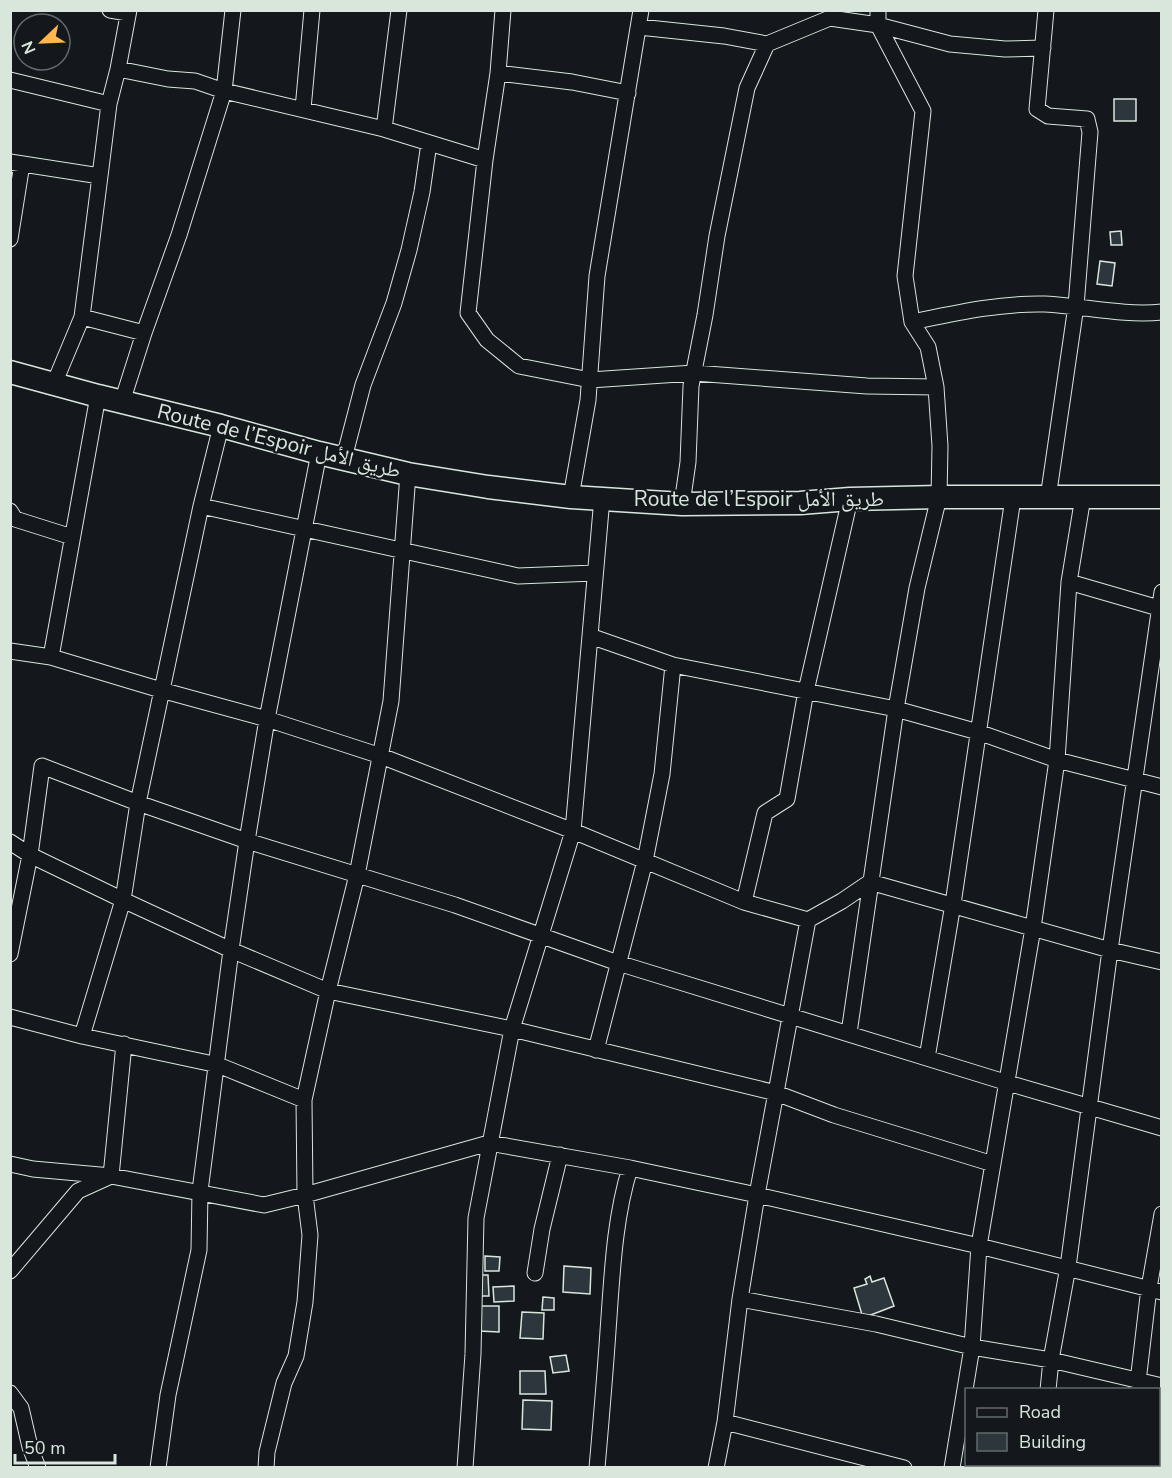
<svg xmlns="http://www.w3.org/2000/svg" width="1172" height="1478" font-family="'Nunito Sans','Noto Naskh Arabic',sans-serif">
	<rect width="100%" height="100%" fill="#14181c"/>
	<path fill="#2c363c" stroke="#d8e6dc" stroke-width="1.5" d="M1114,99H1136V121H1114Z
		M1121,231L1122,245H1111L1110,232Z
		M1100,261L1115,263L1112,286L1097,284Z
		M485,1256L500,1257L499,1271H485Z
		M564,1266L591,1268L590,1294L563,1292Z
		M477,1275H488L489,1296H478Z
		M870,1276L872,1282L884,1278L894,1306L863,1318L854,1288L867,1284L865,1279Z
		M514,1286V1301L494,1302L493,1287Z
		M543,1297L554,1298V1310H542Z
		M479,1306H499V1332L479,1331Z
		M522,1312L544,1313L543,1339L520,1338Z
		M566,1355L569,1371L553,1373L550,1357Z
		M520,1371H545L546,1394H520Z
		M523,1400L552,1401L551,1430L522,1429Z"/>
	<g fill="none" stroke-linecap="round" stroke-linejoin="round">
		<defs>
			<path id="minor" d="M110,10L128,13
				M503,10L498,73L485,160L468,313L487,340L519,366L590,380L694,373L867,386L936,387
				M1046,10L1037,109L1048,116L1087,119L1090,132L1076,306L1048,498
				M639,27L724,36L767,44
				M118,69L168,79L195,81L224,91L384,129L485,160
				M498,73L572,82L628,93
				M10,80L109,104
				M303,109L312,10
				M384,129L399,10
				M10,162L100,176L82,317L54,384
				M100,176L109,104L118,69L129,10
				M10,239L22,164
				M82,317L144,333
				M912,322C956,313 1000,303 1045,304C1084,306 1123,316 1162,312
				M98,396L51,657L161,690L267,719L381,756L573,831L744,902L808,920
				M122,402L144,333L179,235L224,91L233,10
				M344,458L363,385L394,303L409,250L422,192L429,143
				M571,497L588,400L597,276L641,10
				M682,504L688,462L691,386L705,315L717,236L747,88L767,44L830,18L878,25L950,44L1005,49L1043,48
				M201,506L518,576L595,573
				M10,511L15,519L72,537
				M1069,582L1162,609
				M590,636L673,665L896,709L978,732L1057,760L1162,787
				M10,651L51,657
				M10,842L30,855L123,900L231,950L328,991L512,1029L776,1093L834,1115L993,1164
				M744,902L765,813L787,799L806,691L850,499
				M10,954L30,855L42,766L138,803L247,841L455,905L618,963L1008,1083L1162,1128
				M10,1017L82,1036L218,1065L304,1100
				M849,1033L896,709L917,588L939,497L940,446L936,387L928,347L912,322L905,276L923,111L878,25V10
				M82,1036L123,900L138,803L201,506L221,426
				M596,1050L645,861L662,774L673,665
				M927,1058L953,904L1013,498
				M10,1164L33,1169L111,1176L264,1205L305,1195L304,1100L328,991L357,875L391,701L408,474
				M10,1271L78,1191L111,1176L124,1044
				M535,1273L542,1229L560,1155
				M740,1299L876,1324L972,1347L1051,1360L1162,1386
				M1048,1390L1051,1360L1068,1267L1110,950L1162,592
				M1137,1390L1149,1288L1162,1214
				M10,1393L21,1408L30,1447L38,1468
				M725,1422L904,1468
				M1158,1440L1162,1441
				M158,1468L168,1395L199,1250L200,1191L231,950L247,841L267,719L319,453
				M266,1468L267,1452L284,1383L296,1356L305,1302L310,1235L305,1195L489,1143L630,1168L757,1195L979,1246L1162,1292
				M465,1468L473,1354L476,1218L512,1029L573,831L602,498
				M597,1468C601,1422 605,1376 608,1331C612,1277 614,1219 630,1168
				M716,1468L725,1422L740,1299L757,1195L808,920L842,901L870,882L1110,950L1162,962
				M952,1468L972,1347L979,1246L1033,928L1057,760L1069,582L1083,497
				M1040,1468V1464
				M1126,1468V1464"/>
			<path id="highway" d="M10,372L98,396L221,426L319,453L408,474L488,487L571,497L682,504L800,503L850,499L939,497H1162"/>
		</defs>
		<use href="#minor" stroke="#d8e6dc" stroke-width="17"/>
		<use href="#highway" stroke="#d8e6dc" stroke-width="25"/>
		<use href="#minor" stroke="#14181c" stroke-width="15"/>
		<use href="#highway" stroke="#14181c" stroke-width="22"/>
	</g>
	<g text-anchor="middle" dominant-baseline="central" stroke-width="4.5" stroke-linejoin="round" paint-order="stroke">
		<g font-size="21" fill="#d8e6dc" stroke="#14181c">
			<text transform="translate(279 441) rotate(14)">Route de l’Espoir طريق الأمل</text>
			<text x="759" y="499">Route de l’Espoir طريق الأمل</text>
		</g>
	</g>
	<rect width="1172" height="1478" fill="none" stroke="#d8e6dc" stroke-width="24"/>
	<rect x="965" y="1388" width="195" height="78" fill="#14181c" stroke="#626a69" stroke-width="1.5"/>
	<rect x="977" y="1408" width="30" height="9" fill="#14181c" stroke="#626a69" stroke-width="1.5"/>
	<text x="1019" y="1418" font-size="18" fill="#d8e6dc">Road</text>
	<rect x="977" y="1433" width="30" height="18" fill="#2c363c" stroke="#626a69" stroke-width="1.5"/>
	<text x="1019" y="1448" font-size="18" fill="#d8e6dc">Building</text>
	<g transform="translate(42 42) rotate(247)"><circle r="28" fill="#14181c" stroke="#626a69" stroke-width="1.5"/>
	<path d="M0-4.5L10 22L0 15L-10 22Z" fill="#ffb74d"/>
	<text y="-9" font-size="16" font-weight="bold" text-anchor="middle" fill="#d8e6dc">N</text>
	</g>
	<path d="M15 1454v9h100v-9" fill="none" stroke="#d8e6dc" stroke-width="3"/>
	<text x="24" y="1454" font-size="18" fill="#d8e6dc" stroke="#14181c" stroke-width="4.5" paint-order="stroke">50 m</text>
</svg>
